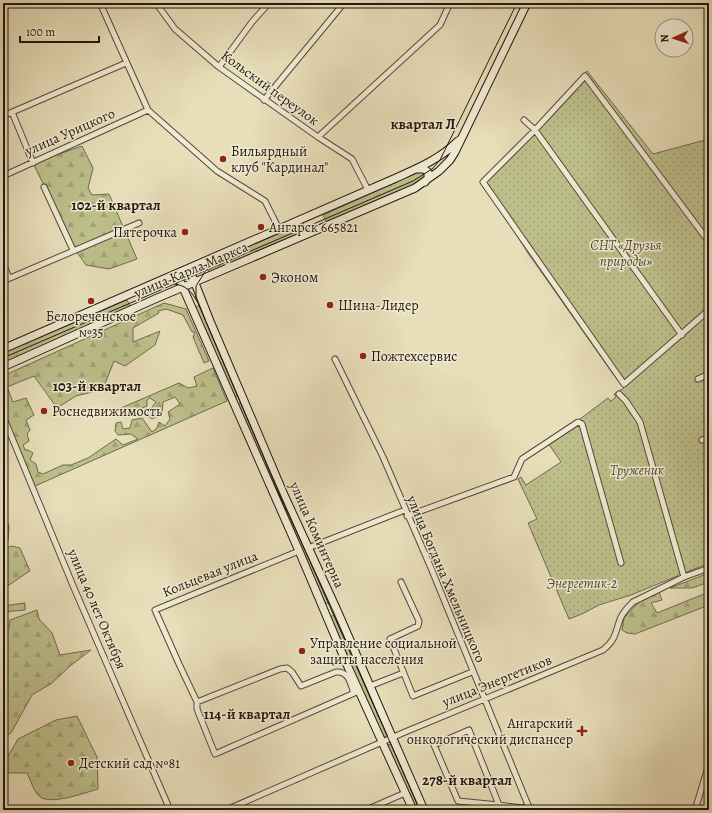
<svg xmlns="http://www.w3.org/2000/svg" width="712" height="813" font-family="Alegreya,serif">
	<defs>
		<pattern id="grass-tufts" width="24" height="20" patternUnits="userSpaceOnUse"><rect width="24" height="20" fill="#bdbf8b"/><path d="M3 7l-1-3M5 7V3M7 7l1-3M15 17l-1-3M17 17v-4M19 17l1-3" fill="none" stroke="#a2a377"/></pattern>
		<pattern id="forest-firs" width="22" height="20" patternUnits="userSpaceOnUse"><rect width="22" height="20" fill="#bdbf8b"/><path d="M5 1l3.5 6h-7zM16 11l3.5 6h-7z" fill="#a2a377"/></pattern>
		<pattern id="park-dots" width="8" height="8" patternUnits="userSpaceOnUse"><rect width="8" height="8" fill="#bdbf8b"/><path d="M2 2h.1M6 6h.1" fill="none" stroke="#a2a377" stroke-width="1.8" stroke-linecap="round"/></pattern>
	</defs>
	<rect width="100%" height="100%" fill="#e8deba"/>
	<filter id="stains"><feTurbulence type="fractalNoise" baseFrequency=".005" numOctaves="4"/><feColorMatrix values="0 0 0 0 .2 0 0 0 0 .09 0 0 0 0 .02 0 0 0 .5 -.17"/></filter>
	<radialGradient id="worn" r=".72"><stop offset=".6" stop-color="#630" stop-opacity="0"/><stop offset="1" stop-color="#630" stop-opacity=".3"/></radialGradient>
	<path fill="url(#grass-tufts)" stroke="#6f6b4e" d="M423,170L427,174L423,181L327,223L323,215Z
		M303,223L306,232L210,274L206,265Z
		M127,300L131,308L3,363V353Z
		M200,305L240,395L234,398L194,308Z
		M243,402L330,602L325,604L237,404Z
		M336,614L389,735L383,738L330,617Z
		M393,743L422,810H415L387,745Z"/>
	<path fill="url(#forest-firs)" stroke="#6f6b4e" d="M82,146L93,168L88,188L92,195L109,194L137,259L109,269L86,265L76,251L33,163Z
		M164,303L186,309L209,361L204,363L193,337L195,332H192L183,315L166,309L158,311L159,313L133,328V342L160,331L155,345L125,366L114,361L105,384L96,391L76,396L57,408L34,376L7,387L13,402L26,398L34,415L26,420L30,430L27,434L29,441L23,445L25,450H28L33,453L30,460L36,464L38,472L43,474L63,465H71L88,458L116,439L123,445L138,439L131,434L118,435L115,431L116,423L121,422L123,429L130,428L132,420L142,418L152,432L157,428L159,422L165,426L170,419L168,412L180,404L175,397L163,402L162,414L152,419L146,415L156,402L150,398L147,400V406L125,416L121,408L179,383L188,388L197,386L194,377L213,368L227,401L35,486L3,412V376Z
		M3,509L9,527L8,540L3,541Z
		M12,546L20,548L30,571C22,575 9,587 3,587V549Z
		M709,573V582L692,588H670Z
		M659,592L662,600L651,603L657,613L709,592V605L635,634L627,633L622,630L624,618L639,602Z
		M25,603V610L3,612V606Z
		M37,610L39,619L52,633L60,655L91,650L70,666L52,683L32,695L11,733L3,737V629L9,628L10,620Z
		M77,716L97,757L98,789C84,793 50,806 39,796C33,790 31,781 27,773H3V762L5,761L18,739L56,720Z"/>
	<path fill="url(#park-dots)" stroke="#6f6b4e" d="M587,71L653,154L709,139V563L631,595L599,605L582,614L569,619L528,523L537,519L518,479L521,477L526,485L561,462L548,443L608,398L611,401L616,397L614,394L624,388L613,374L528,253L483,182Z"/>
	<g fill="none" stroke-linecap="round" stroke-linejoin="round">
		<defs>
			<path id="street" d="M100,3L148,110L217,171L265,201L279,229
				M156,3L175,29L219,67L318,137L352,159L368,190
				M219,67L252,22L269,3
				M264,100L344,3
				M12,112L33,163
				M3,116L126,63
				M524,120L535,130L682,335
				M318,137L440,25L450,3
				M3,176L148,110
				M44,187L73,250
				M709,242L585,76L535,130L483,182L624,384L709,310
				M3,263L9,278
				M3,281L139,223
				M335,359L383,457L431,568L530,810
				M698,379L709,374
				M619,394L626,401L640,422L684,577
				M3,416L74,588L170,810
				M702,440L709,437
				M407,516L514,477L522,459L578,422L582,424L621,563
				M308,548L405,510
				M299,551L155,610L179,664L197,702V709L215,754L359,691
				M401,582L419,621L418,626L390,639L413,696L472,672
				M370,686L403,673
				M197,702L280,669L287,668L292,672L301,686L336,672C349,671 350,683 354,693
				M499,805L458,801L434,745L469,730L499,805L522,808L529,806
				M226,810L405,732L603,650C617,639 615,631 621,617C624,611 628,607 633,602L684,577L709,568
				M366,810L405,793
				M695,810L709,764"/>
			<path id="secondary" d="M417,169H424L428,172V178L425,182
				M189,268L210,321L285,497L336,608L424,810
				M177,274L299,551L348,667L413,810
				M3,349L396,178C418,168 440,159 458,141
				M3,367L155,299L415,188L439,171L450,160L455,152L527,3"/>
		</defs>
		<use href="#street" stroke="#53493a" stroke-width="7"/>
		<use href="#secondary" stroke="#211710" stroke-width="9"/>
		<use href="#street" stroke="#f0ead2" stroke-width="5"/>
		<use href="#secondary" stroke="#f0ead2" stroke-width="7"/>
		<path stroke="#211710" stroke-width="1" d="M174,284C186,285 192,292 198,303L269,469L420,810
			M196,299V286L205,272
			M3,358L413,181L432,169L440,160L517,3"/>
	</g>
	<g fill="#8f2418" stroke="#f0ead2" stroke-width="1.5">
		<circle cx="223" cy="159" r="4"/>
		<circle cx="261" cy="227" r="4"/>
		<circle cx="185" cy="232" r="4"/>
		<circle cx="263" cy="277" r="4"/>
		<circle cx="91" cy="301" r="4"/>
		<circle cx="330" cy="305" r="4"/>
		<circle cx="363" cy="356" r="4"/>
		<circle cx="44" cy="411" r="4"/>
		<circle cx="302" cy="651" r="4"/>
		<path d="M580 725h4v4h4v4h-4v4h-4v-4h-4v-4h4z"/>
		<circle cx="71" cy="763" r="4"/>
	</g>
	<g text-anchor="middle" dominant-baseline="central" stroke-width="3" stroke-linejoin="round" paint-order="stroke">
		<g font-size="14" fill="#211710" stroke="#f0ead2">
			<text transform="translate(270 88) rotate(36)">Кольский переулок</text>
			<text transform="translate(70 132) rotate(-24)">улица Урицкого</text>
			<text transform="translate(191 270) rotate(-23)">улица Карла Маркса</text>
			<text transform="translate(317 535) rotate(66)">улица Коминтерна</text>
			<text transform="translate(210 574) rotate(-22)">Кольцевая улица</text>
			<text transform="translate(446 579) rotate(67)">улица Богдана Хмельницкого</text>
			<text transform="translate(97 609) rotate(67)">улица 40 лет Октября</text>
			<text transform="translate(497 681) rotate(-22)">улица Энергетиков</text>
		</g>
		<g font-size="14" fill="#211710" stroke="#f0ead2" text-anchor="start">
			<text x="231" y="151">Бильярдный<tspan x="231" dy="16">клуб "Кардинал"</tspan></text>
			<text x="269" y="227">Ангарск 665821</text>
			<text x="177" y="232" text-anchor="end">Пятерочка</text>
			<text x="271" y="277">Эконом</text>
			<text x="338" y="305">Шина-Лидер</text>
			<text x="91" y="316" text-anchor="middle">Белореченское<tspan x="91" dy="16">№35</tspan></text>
			<text x="371" y="356">Пожтехсервис</text>
			<text x="52" y="411">Роснедвижимость</text>
			<text x="310" y="643">Управление социальной<tspan x="310" dy="16">защиты населения</tspan></text>
			<text x="573" y="723" text-anchor="end">Ангарский<tspan x="573" dy="16">онкологический диспансер</tspan></text>
			<text x="79" y="763">Детский сад №81</text>
		</g>
		<g font-size="14" font-style="italic" fill="#504935" stroke="#f0ead2">
			<text x="626" y="245">СНТ «Друзья<tspan x="626" dy="16">природы»</tspan></text>
			<text x="637" y="470">Труженик</text>
			<text x="582" y="583">Энергетик-2</text>
		</g>
		<g font-size="15" font-weight="bold" fill="#211710" stroke="#f0ead2">
			<text x="423" y="124">квартал Л</text>
			<text x="116" y="205">102-й квартал</text>
			<text x="97" y="386">103-й квартал</text>
			<text x="247" y="714">114-й квартал</text>
			<text x="467" y="780">278-й квартал</text>
		</g>
	</g>
	<rect width="712" height="813" fill="none" stroke="#e8deba" stroke-width="16"/>
	<rect x="4" y="4" width="704" height="805" fill="none" stroke="#211710" stroke-width="2"/>
	<rect x="8" y="8" width="696" height="797" fill="none" stroke="#211710"/>
	<g transform="translate(674 38) rotate(267)"><circle r="19" fill="#f0ead2" stroke="#9d9684"/>
	<path d="M0-3L7 15L0 10L-7 15Z" fill="#8f2418"/>
	<text y="-6" font-size="11" font-weight="bold" text-anchor="middle" fill="#211710">N</text>
	</g>
	<path d="M20 36v6h79v-6" fill="none" stroke="#211710" stroke-width="2"/>
	<text x="26" y="36" font-size="12" fill="#211710" stroke="#f0ead2" stroke-width="3" paint-order="stroke">100 m</text>
	<rect width="100%" height="100%" filter="url(#stains)"/>
	<rect width="100%" height="100%" fill="url(#worn)"/>
</svg>
